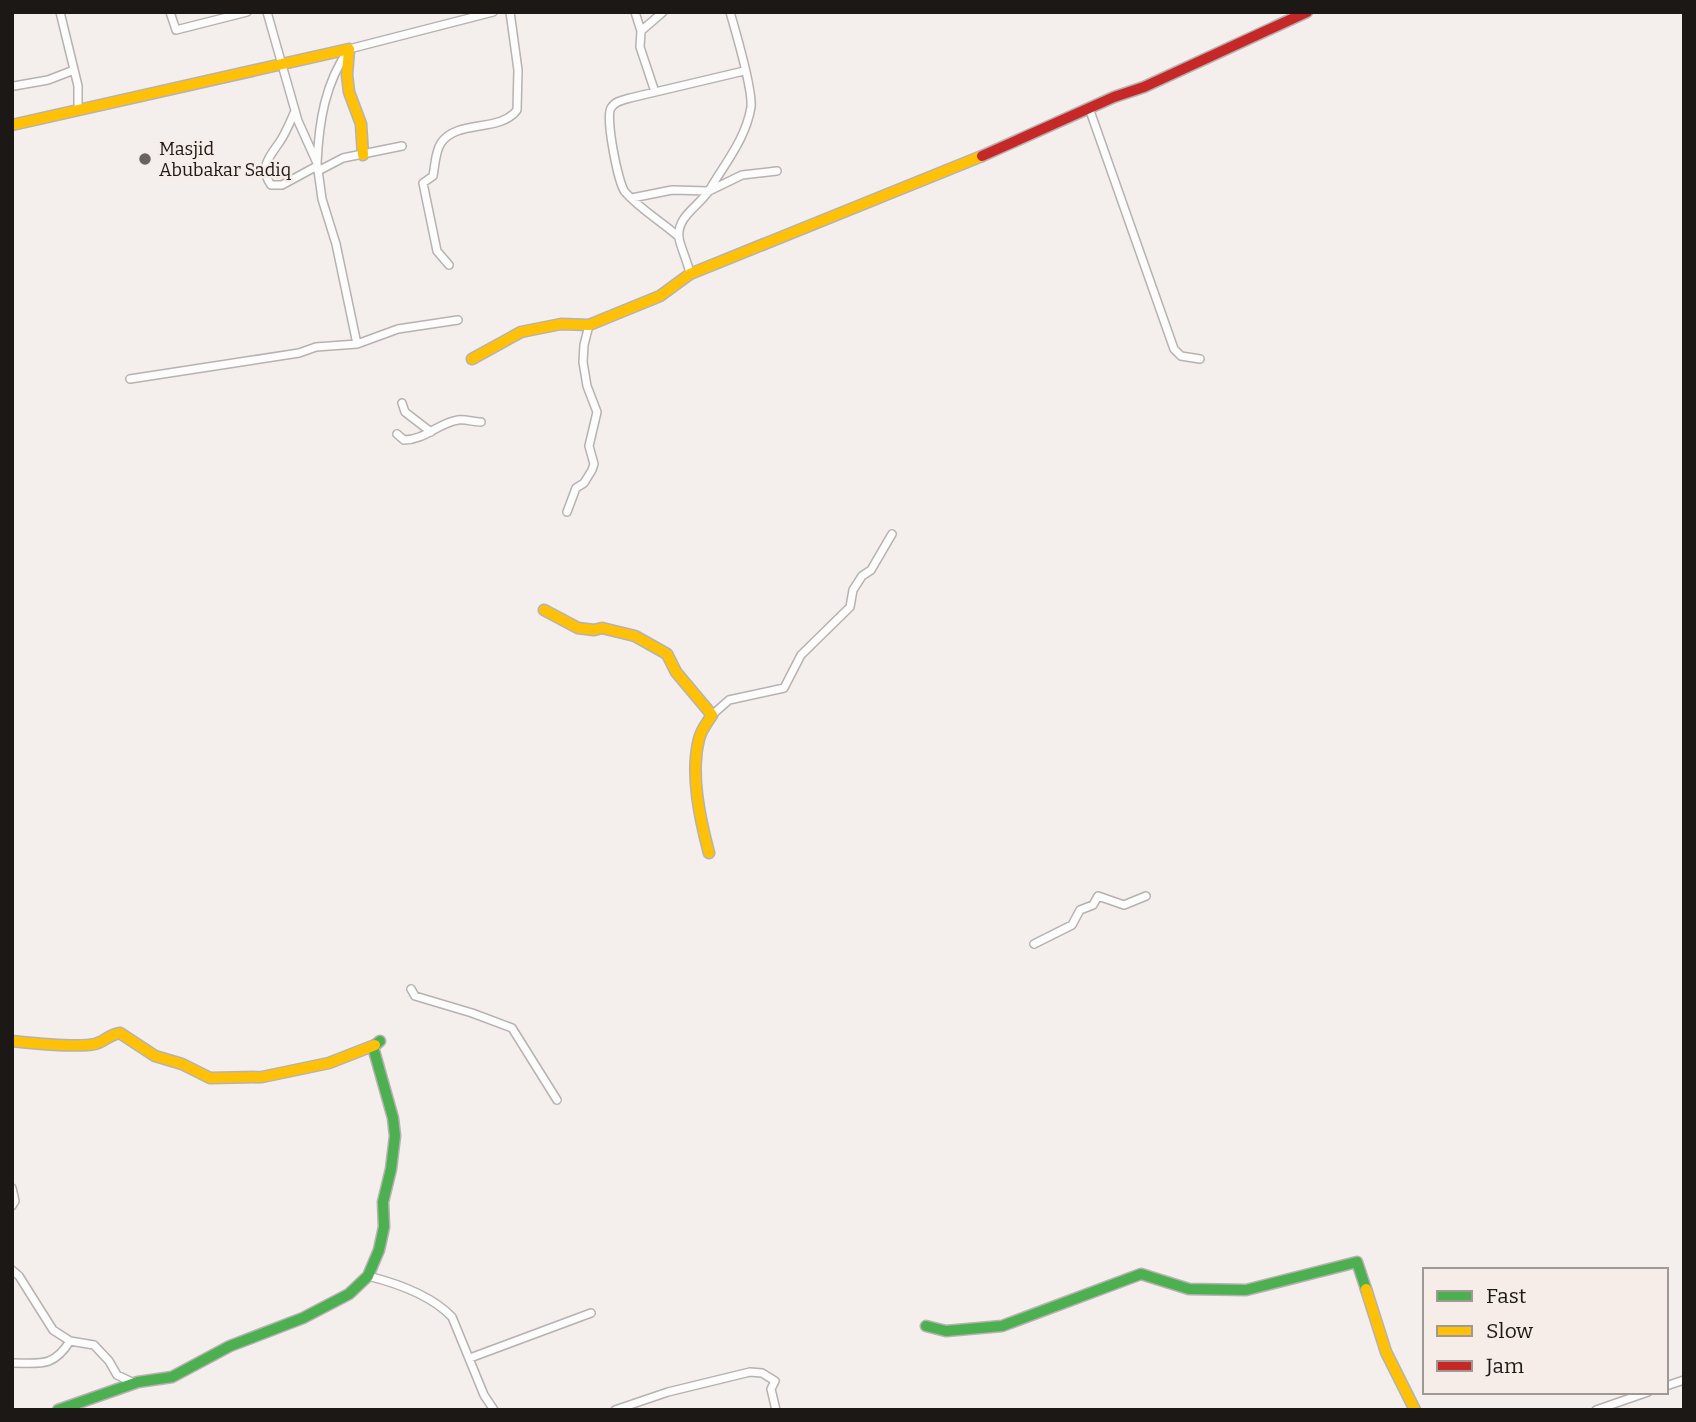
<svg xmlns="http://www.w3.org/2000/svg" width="1696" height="1422" font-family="Bitter,serif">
	<rect width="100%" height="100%" fill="#f4eeec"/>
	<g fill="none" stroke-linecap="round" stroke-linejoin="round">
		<defs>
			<path id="street" d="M60,12L78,86V111
				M170,12L176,30L247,12
				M267,12L298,121L317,163L322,199L336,244L357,344
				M635,12L641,31L640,47L655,92
				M641,31L663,12
				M14,86L48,80L74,70
				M1089,108L1174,349L1181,356L1200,359
				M295,111C290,122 286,133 279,143C269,157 259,168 271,185H282L317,166
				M317,163C319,121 325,83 349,49L493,12
				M318,171L343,158L402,146
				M632,198L672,190L709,191L742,175L777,171
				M679,237C661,221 641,210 625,192C618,183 605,117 611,108C615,101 623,100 630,98L744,71
				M449,265L437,251L423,183L433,176C435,166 435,152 441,143C457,119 500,133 517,110L518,70L510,12
				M690,274C688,262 680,246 679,238C676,216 701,205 710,189C726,162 746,138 751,107C753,89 736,33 730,12
				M130,379L299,353L316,347L357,344L398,329L458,320
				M402,403L405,412L431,432
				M397,434L404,440C425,440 438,423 458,420C465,419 474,422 481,422
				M567,512L576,488L584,483L592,470L594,464L589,446L597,412L587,386L583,362L584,345L589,325
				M712,715L729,700L784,688L801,655L850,607L853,590L862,576L871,570L892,534
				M1034,944L1072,925L1080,910L1093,905L1098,896L1124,905L1146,896
				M411,989L415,996L472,1013L512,1028L557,1100
				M12,1188L15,1201L12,1206
				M12,1270L19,1276L53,1330L70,1341L94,1345L109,1361L117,1375L134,1383
				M368,1276C396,1283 431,1295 452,1317L484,1395L494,1410
				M470,1358L591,1313
				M12,1363C40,1363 53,1368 70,1341
				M1666,1386L1684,1380
				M615,1410L668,1392L750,1372L762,1373L775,1381L771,1389L776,1410
				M1596,1410L1648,1392"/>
			<path id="fast" d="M926,1326L946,1331L1002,1326L1141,1274L1189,1289L1246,1290L1357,1262L1366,1289
				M58,1410L138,1382L172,1377L230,1346L303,1318L349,1294L368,1276L379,1250L384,1227L383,1202L391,1169L395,1136L393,1118L373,1047L380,1041"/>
			<path id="slow" d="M12,125L349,49L347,75L349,92L361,124L363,155
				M472,359L521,332L561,324L589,325L660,296L690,274L982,156
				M544,610L578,628L594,630L602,628L635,636L667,654L676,672L712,715C707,723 701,730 699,739C690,774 700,819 709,853
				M12,1041C32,1043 77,1048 95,1044C104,1042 110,1034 120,1033L155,1056L182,1064L210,1078L262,1077L329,1063L375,1045
				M1366,1289L1386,1352L1415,1410"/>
			<path id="jam" d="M982,156L1114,97L1144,87L1307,12"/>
		</defs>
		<use href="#street" stroke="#b6b2b0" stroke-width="10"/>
		<use href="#fast" stroke="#b6b2b0" stroke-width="13"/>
		<use href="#slow" stroke="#b6b2b0" stroke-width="13"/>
		<use href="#jam" stroke="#b6b2b0" stroke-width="13"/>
		<use href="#street" stroke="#fdfcfc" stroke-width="7"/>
		<use href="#fast" stroke="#4caf50" stroke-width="10"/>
		<use href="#slow" stroke="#ffc107" stroke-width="10"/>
		<use href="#jam" stroke="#c62828" stroke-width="10"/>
	</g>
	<circle fill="#686361" stroke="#f7ede8" stroke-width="2.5" cx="145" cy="159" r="7"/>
	<g text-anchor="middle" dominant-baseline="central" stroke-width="5" stroke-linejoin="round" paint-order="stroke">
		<g font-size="18" fill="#1c1816" stroke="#f7ede8" text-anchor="start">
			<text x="159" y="149">Masjid<tspan x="159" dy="21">Abubakar Sadiq</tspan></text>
		</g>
	</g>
	<rect width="1696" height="1422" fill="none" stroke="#1c1816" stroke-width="28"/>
	<rect x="1423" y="1268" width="245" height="126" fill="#f7ede8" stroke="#9f9894" stroke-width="2"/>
	<rect x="1437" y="1291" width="35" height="10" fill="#4caf50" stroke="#9f9894" stroke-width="2"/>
	<text x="1486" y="1303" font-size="21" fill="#1c1816">Fast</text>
	<rect x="1437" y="1326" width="35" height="10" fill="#ffc107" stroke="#9f9894" stroke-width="2"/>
	<text x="1486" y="1338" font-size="21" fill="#1c1816">Slow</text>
	<rect x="1437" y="1361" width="35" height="10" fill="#c62828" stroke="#9f9894" stroke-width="2"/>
	<text x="1486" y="1373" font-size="21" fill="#1c1816">Jam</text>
</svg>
